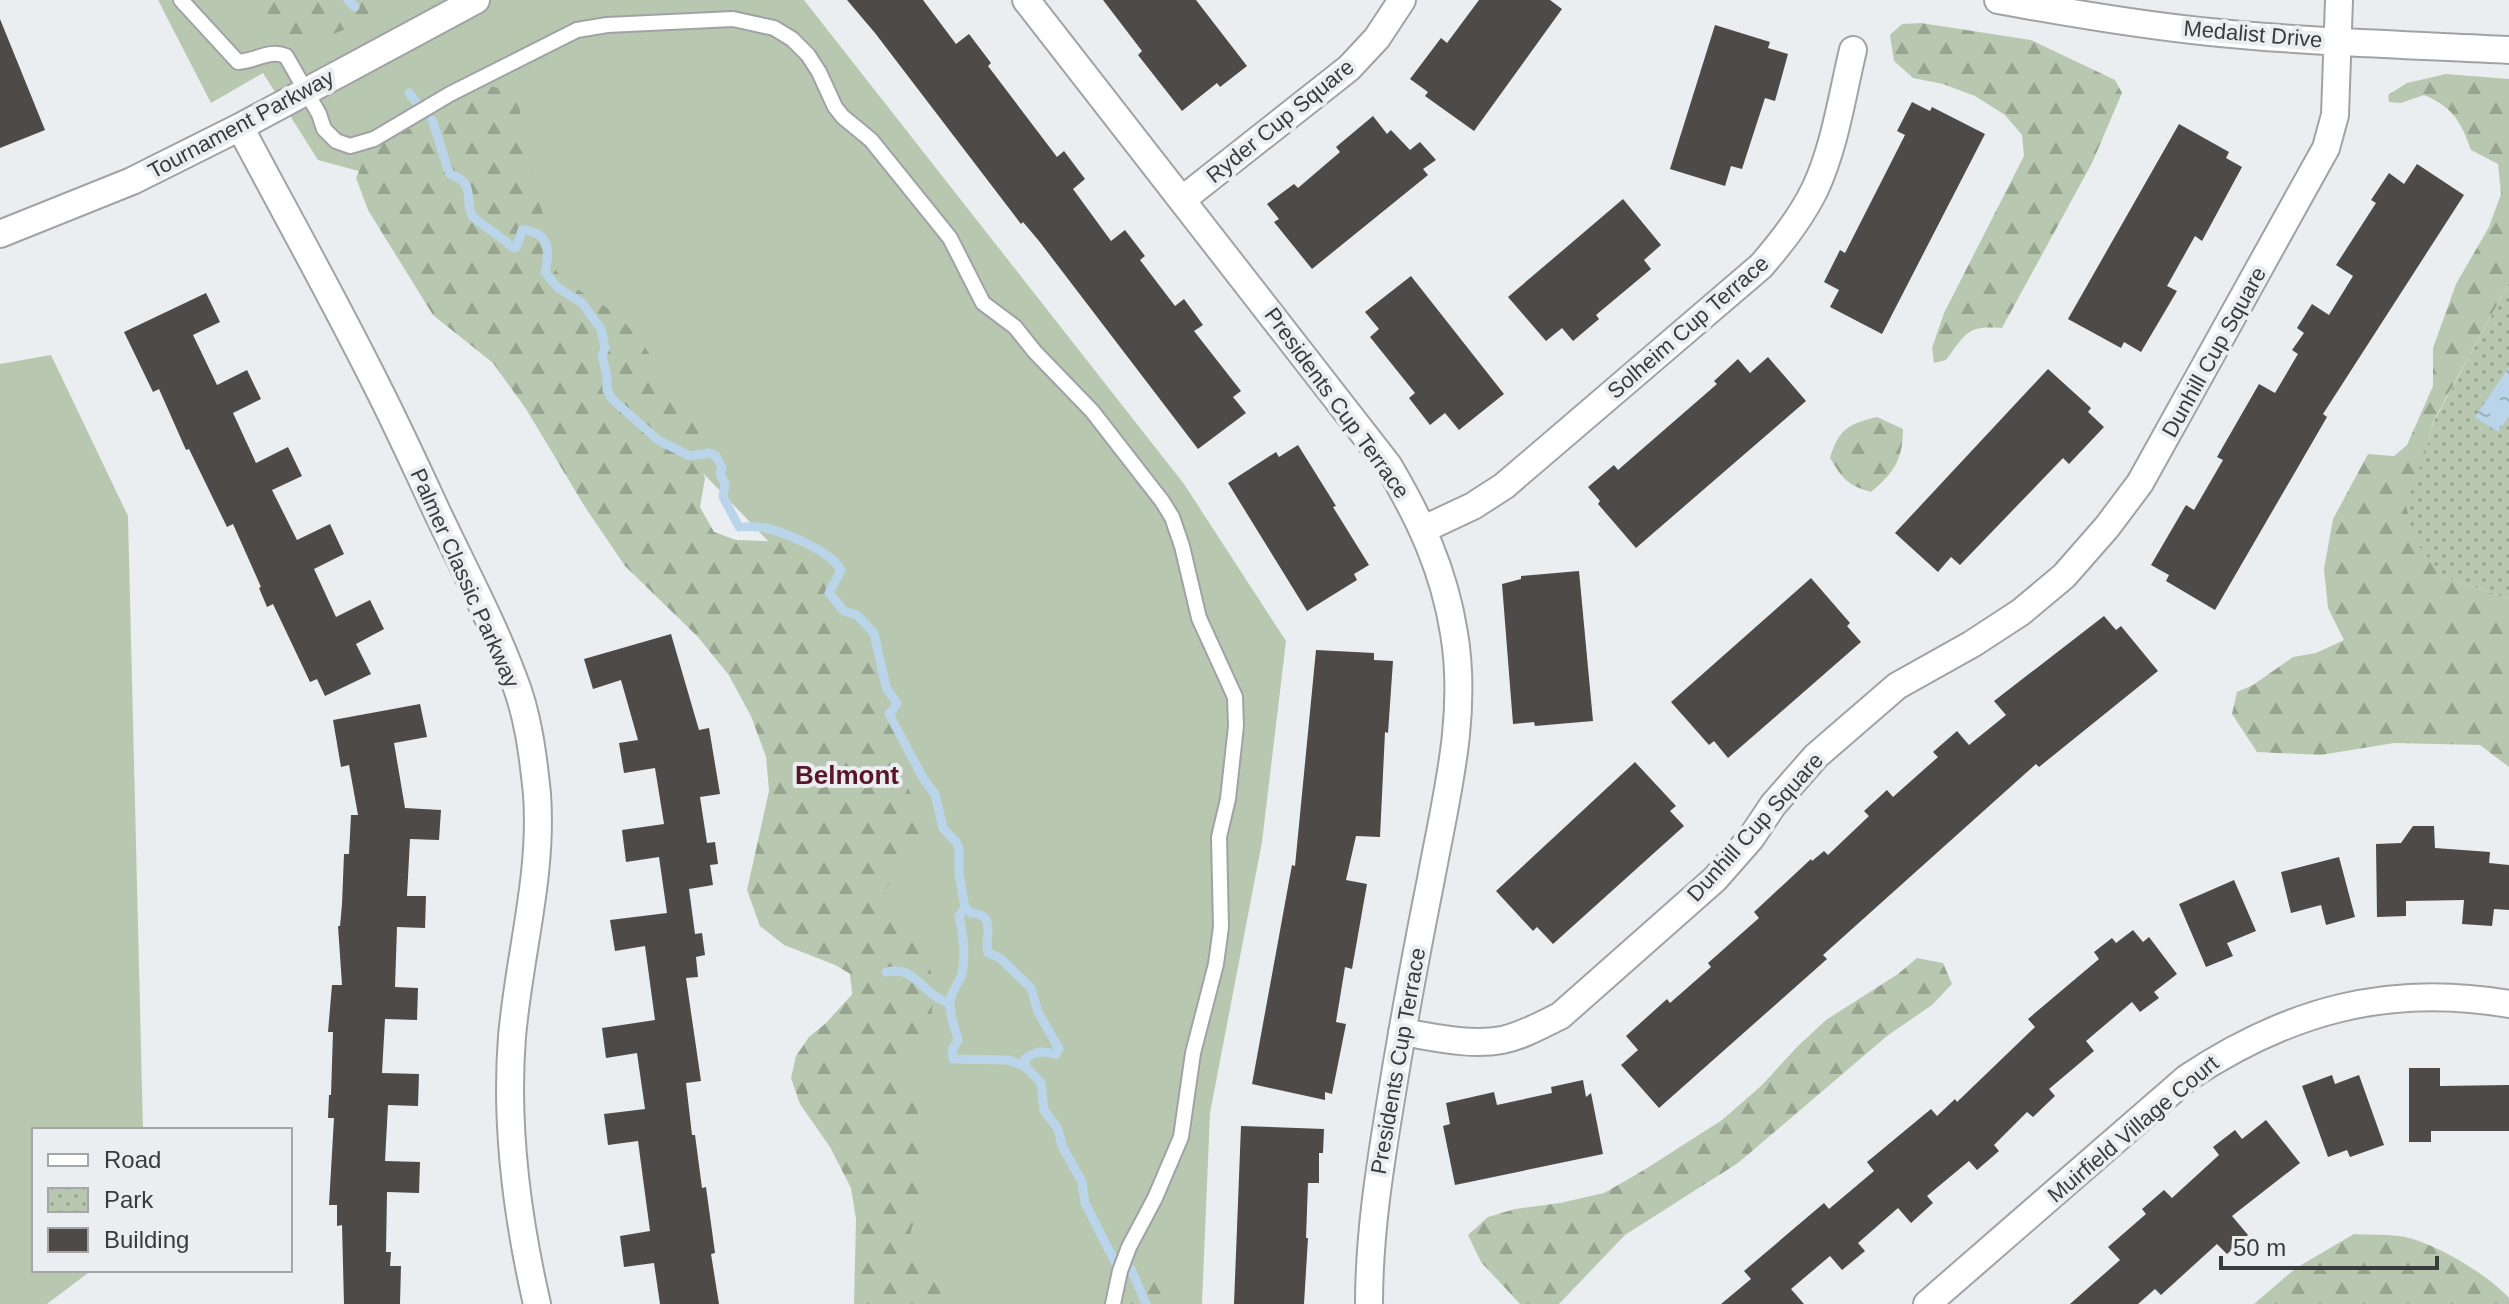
<svg xmlns="http://www.w3.org/2000/svg" width="2509" height="1304" font-family="Helvetica,sans-serif">
	<defs>
		<pattern id="forest-firs" width="22" height="20" patternUnits="userSpaceOnUse" patternTransform="scale(2)"><rect width="22" height="20" fill="#b8c8b0"/><path d="M5 1l3.5 6h-7zM16 11l3.5 6h-7z" fill="#97a490"/></pattern>
		<pattern id="park-dots" width="8" height="8" patternUnits="userSpaceOnUse" patternTransform="scale(2)"><rect width="8" height="8" fill="#b8c8b0"/><path d="M2 2h.1M6 6h.1" fill="none" stroke="#97a490" stroke-width="1.8" stroke-linecap="round"/></pattern>
		<pattern id="water-ripples" width="26" height="14" patternUnits="userSpaceOnUse" patternTransform="scale(2)"><rect width="26" height="14" fill="#bad5e9"/><path d="M2 4q2-2 4 0t4 0M15 11q2-2 4 0t4 0" fill="none" stroke="#98aebe"/></pattern>
	</defs>
	<rect width="100%" height="100%" fill="#ebeef1"/>
	<path fill="#b8c8b0" d="M158,0H804L1184,484L1286,641L1262,842L1210,1113L1202,1304H892L829,811L772,545L432,191L318,160L263,73L211,103Z
		M51,355L128,516L143,1130H34V1270H92L47,1304H0V364Z"/>
	<path fill="url(#forest-firs)" d="M263,0H380C357,31 330,36 294,44L268,26Z
		M1921,23L2031,40L2115,80L2122,93L2092,163L2002,328C1967,325 1966,333 1946,360L1934,363L1932,348L1944,313L2024,156L2022,135L2005,115L1975,96L1943,84L1913,78L1894,61L1890,35L1902,24Z
		M2446,74L2509,79V283L2433,422L2426,451L2443,576L2509,599V767L2480,745L2394,743L2321,755L2257,752L2232,714L2237,692L2253,685L2293,657L2316,653L2344,640L2328,608L2324,569L2333,519L2368,454L2394,456L2407,445L2433,386V348L2456,284L2489,227L2501,194L2498,164L2471,150C2461,122 2453,107 2424,95L2401,103L2389,102L2388,95L2407,83Z
		M490,86L507,90L518,102L535,187L546,224L548,253L557,272L577,289L614,312L638,336L672,390L690,410L699,433L698,458L705,478L700,507L714,532L736,540L789,542L806,554L822,574L828,598L845,624L870,650L879,688L891,712L902,773L915,804L921,830L914,852L897,873L884,892L886,912L920,946L931,972L933,1000L931,1021L904,1075L905,1086L916,1104L924,1143L926,1172L924,1205L912,1227L908,1244L942,1282V1304H854L856,1219L851,1188L830,1147L800,1104L791,1078L796,1056L809,1037L826,1023L856,990L854,976L835,965L784,945L760,926L747,890L769,791L766,757L751,716L728,674L698,637L625,566L585,507L526,409L493,363L433,315L368,210L356,178L368,151L427,119L439,108Z
		M1877,417L1903,429C1903,459 1894,473 1871,492C1847,485 1843,479 1830,458C1839,429 1848,424 1877,417Z
		M1917,958L1943,963L1952,984L1932,1005L1887,1036L1738,1163L1625,1235L1559,1304H1520L1481,1262L1468,1235L1488,1217L1515,1209L1560,1203L1604,1193L1644,1170L1722,1120L1761,1086L1798,1046L1826,1020L1898,974Z
		M2354,1234C2369,1235 2384,1234 2399,1236C2429,1239 2489,1275 2509,1298V1304H2254L2296,1268Z
		M1155,1280L1173,1304H1118V1303Z"/>
	<path fill="url(#park-dots)" d="M2509,283V599L2443,576L2414,540L2406,505L2426,451L2433,423Z"/>
	<path fill="url(#water-ripples)" d="M2509,367V416L2498,432L2475,417Z"/>
	<g fill="none" stroke-linecap="round" stroke-linejoin="round">
		<path stroke="#bad5e9" stroke-width="9" d="M348,0L355,7
			M409,93L420,107
			M432,120C439,138 443,157 450,174C478,184 463,201 473,217L514,248L517,246L522,230C550,232 550,250 545,272L557,287L582,303L601,329L605,348L602,355L607,377V390L612,399L658,440L690,456L709,453L716,456L722,468L720,474L725,484L723,497L739,527C748,527 757,526 765,528C785,532 832,552 841,570L829,593L844,611L857,615L874,633L886,687L897,704L889,714L923,778L935,794L943,828L956,842L959,848V873L965,908L971,913C999,915 983,938 988,953L1000,958L1031,988L1038,1012L1059,1049L1056,1054C1043,1051 1037,1050 1025,1059L1026,1067L1041,1083L1044,1110L1058,1129L1062,1146L1082,1182L1085,1203L1115,1262L1131,1269L1146,1304
			M965,908L959,916C963,936 966,953 962,973C960,983 951,990 950,1002C949,1014 955,1028 958,1040L952,1050L953,1059L1009,1060L1026,1067
			M886,972C909,967 916,981 932,994C937,998 944,1001 949,1004"/>
	</g>
	<path fill="#4d4a48" d="M847,0H923L956,44L969,34L991,63L988,66L1057,157L1064,151L1085,179L1073,189L1111,241L1125,230L1145,256L1140,260L1175,306L1184,299L1203,325L1194,331L1241,391L1233,397L1246,413L1198,449L1039,241L1023,222L1021,224L875,33Z
		M1103,0H1196L1247,66L1220,87L1217,83L1182,111L1138,55L1142,51Z
		M1479,0H1550L1562,9L1474,131L1425,96L1428,92L1410,79L1441,38L1447,43Z
		M0,19L45,130L0,148Z
		M1715,25L1770,42L1768,48L1788,54L1775,101L1765,98L1742,169L1731,166L1725,186L1670,169Z
		M1912,102L1930,111L1932,107L1985,134L1882,334L1830,307L1839,290L1824,282L1840,250L1845,253L1905,135L1897,131Z
		M1373,116L1387,134L1391,130L1410,150L1420,142L1436,160L1423,169L1428,175L1312,269L1274,222L1279,219L1267,204L1294,184L1298,188L1340,152L1336,147Z
		M2179,124L2229,152L2226,158L2242,167L2202,241L2195,236L2167,286L2177,291L2141,352L2124,342L2121,348L2068,319Z
		M2417,164L2464,195L2323,414L2327,417L2215,610L2166,581L2169,575L2151,565L2186,505L2194,510L2223,460L2217,457L2259,384L2275,393L2298,354L2292,350L2304,333L2297,328L2312,304L2329,315L2353,276L2336,265L2376,203L2371,200L2389,173L2404,184Z
		M1623,199L1661,245L1644,260L1651,269L1596,315L1599,319L1573,341L1562,328L1546,341L1508,297Z
		M1411,276L1504,394L1459,430L1445,413L1430,425L1409,398L1415,393L1370,337L1379,329L1365,312Z
		M206,293L220,322L193,335L217,385L247,370L261,399L233,413L256,463L288,447L302,476L272,490L297,540L330,524L344,554L314,569L336,617L370,600L384,629L356,644L371,674L325,696L317,679L310,682L273,604L267,607L259,588L261,587L233,524L227,527L189,449L186,450L159,389L153,392L124,332Z
		M1768,357L1806,401L1636,548L1598,504L1600,501L1588,487L1614,465L1618,470L1717,384L1714,381L1738,359L1750,373Z
		M2048,369L2091,408L2088,412L2104,427L2069,464L2063,458L1960,565L1951,557L1938,572L1895,533Z
		M1298,445L1336,506L1333,507L1369,565L1354,574L1357,580L1307,611L1228,483L1276,452L1279,457Z
		M1579,571L1593,721L1535,726L1534,722L1513,724L1502,584L1521,579V576Z
		M1811,578L1850,623L1847,626L1861,642L1728,758L1714,741L1709,745L1671,702Z
		M2104,616L2116,630L2121,626L2158,671L2039,767L2036,764L1823,955L1827,959L1659,1108L1621,1065L1638,1050L1626,1036L1667,999L1670,1003L1711,967L1708,963L1759,918L1754,912L1811,859L1812,861L1824,851L1828,855L1869,816L1864,811L1887,790L1893,797L1938,757L1933,752L1957,731L1969,745L2006,715L1994,701Z
		M671,634L699,730L709,728L720,794L700,797L707,843L715,842L718,864L710,865L713,885L689,889L695,934L702,933L705,955L696,957L698,977L686,978L701,1081L686,1083L692,1135H695L702,1188L706,1187L715,1253L711,1254L719,1304H660L654,1263L624,1267L620,1236L650,1231L638,1141L608,1145L604,1114L645,1109L637,1053L606,1058L602,1028L655,1020L645,946L615,951L610,920L667,913L659,857L626,862L622,830L664,824L655,768L624,773L619,743L638,740L621,680L593,689L584,659Z
		M1316,650L1374,653V660L1393,661L1388,733L1385,732L1380,837L1356,836L1346,880L1367,884L1352,969L1345,967L1336,1022L1346,1024L1332,1094L1325,1092V1100L1252,1084L1292,865L1295,866Z
		M420,704L427,737L394,743L405,808L441,810L439,840L410,839L407,896H426L425,928L397,927L395,987L418,988L417,1020L385,1019L382,1073L419,1074L418,1106L388,1105L385,1161L420,1162L419,1193L387,1192L386,1252H391L390,1266H401L400,1304H344L342,1225L337,1226V1205H329L334,1118H328L329,1095H331L333,1032H328L332,985H342L338,926H340L342,904L344,854H349L351,815H358L349,765L341,767L333,720Z
		M1635,762L1676,806L1670,811L1684,826L1553,944L1537,927L1533,931L1496,891Z
		M2413,826H2434L2435,848L2490,852L2489,863L2509,865V910L2494,909L2492,926L2462,924L2464,900L2406,901V916L2377,917L2376,844L2401,843Z
		M2339,857L2355,917L2326,925L2321,905L2291,913L2281,872Z
		M2234,880L2256,931L2227,943L2233,956L2206,967L2179,904Z
		M2133,930L2143,942L2149,937L2177,974L2154,992L2159,998L2140,1012L2132,1002L2086,1041L2094,1051L2049,1089L2055,1096L2033,1117L2027,1112L1994,1145L1999,1151L1977,1170L1969,1161L1927,1196L1933,1203L1911,1223L1898,1208L1858,1243L1865,1251L1842,1270L1830,1256L1791,1289L1804,1304H1721L1751,1279L1744,1271L1824,1203L1829,1209L1874,1171L1867,1162L1931,1109L1937,1116L1955,1099L1957,1102L2035,1027L2028,1019L2099,959L2094,952L2112,938L2116,943Z
		M2409,1068H2440V1086L2509,1085V1131H2431V1142H2409Z
		M2332,1075L2335,1084L2359,1075L2384,1145L2350,1157L2347,1150L2328,1157L2302,1086Z
		M1583,1080L1586,1097L1591,1093L1603,1154L1455,1185L1443,1126L1450,1124L1446,1103L1494,1092L1497,1105L1552,1093L1551,1087Z
		M2266,1120L2300,1163L2232,1216L2248,1235L2227,1254L2217,1244L2161,1295L2155,1289L2138,1304H2070L2120,1260L2108,1247L2146,1214L2142,1209L2164,1190L2172,1198L2219,1155L2213,1147L2235,1130L2242,1139Z
		M1241,1126L1324,1129L1323,1153H1319V1183H1308L1306,1238H1308L1304,1304H1234Z"/>
	<g fill="none" stroke-linecap="round" stroke-linejoin="round">
		<defs>
			<path id="service" d="M181,0L238,62C256,61 269,49 286,56L319,114L324,129L336,141L350,146L374,139L450,94L577,30L607,25L733,19L774,28L792,39L808,55L819,72L835,107L843,117L871,140L950,238L983,303L1015,327L1035,352L1092,411L1162,501L1172,517L1182,546L1199,618L1235,697L1236,726L1228,799L1219,837L1221,927L1216,964L1193,1053L1181,1137L1155,1198L1129,1247L1120,1271L1113,1304"/>
			<path id="minor" d="M1026,0L1388,465C1420,519 1444,570 1454,633C1468,716 1446,797 1431,879C1416,954 1402,1030 1390,1105C1379,1172 1369,1237 1369,1304
				M1998,0C2069,13 2139,25 2210,32C2309,42 2409,45 2509,50
				M240,127C285,212 332,296 375,382C397,425 417,469 437,512C463,567 492,621 513,677C528,714 533,755 537,794C543,876 519,955 512,1037C505,1126 517,1217 537,1304
				M1183,199L1349,68L1377,38L1402,0
				M0,234L132,181L240,127L476,0
				M1424,529L1473,506L1504,486L1761,266C1782,242 1801,218 1815,189C1835,146 1842,96 1853,50
				M1402,1032C1434,1037 1469,1046 1502,1040C1522,1036 1541,1025 1560,1016L1715,879L1751,838L1773,805L1816,756L1897,686L1972,644L2021,612L2064,576L2107,527L2140,483L2326,148L2335,115L2339,0
				M1927,1304L2187,1078C2288,1011 2388,983 2509,1004"/>
		</defs>
		<use href="#service" stroke="#a0a2a5" stroke-width="18"/>
		<use href="#minor" stroke="#a0a2a5" stroke-width="30"/>
		<use href="#service" stroke="#fff" stroke-width="14"/>
		<use href="#minor" stroke="#fff" stroke-width="26"/>
	</g>
	<g text-anchor="middle" dominant-baseline="central" stroke-width="8" stroke-linejoin="round" paint-order="stroke">
		<g font-size="22" fill="#3a3b3d" stroke="#ebeef1">
			<text transform="translate(2253 34) rotate(5)">Medalist Drive</text>
			<text transform="translate(1280 121) rotate(-39)">Ryder Cup Square</text>
			<text transform="translate(241 124) rotate(-28)">Tournament Parkway</text>
			<text transform="translate(1688 327) rotate(-41)">Solheim Cup Terrace</text>
			<text transform="translate(2214 352) rotate(-61)">Dunhill Cup Square</text>
			<text transform="translate(1337 403) rotate(54)">Presidents Cup Terrace</text>
			<text transform="translate(465 578) rotate(66)">Palmer Classic Parkway</text>
			<text transform="translate(1755 827) rotate(-48)">Dunhill Cup Square</text>
			<text transform="translate(1398 1061) rotate(-80)">Presidents Cup Terrace</text>
			<text transform="translate(2133 1129) rotate(-40)">Muirfield Village Court</text>
		</g>
		<g font-size="26" font-weight="bold" fill="#5a1528" stroke="#ebeef1">
			<text x="847" y="775">Belmont</text>
		</g>
	</g>
	<rect x="32" y="1128" width="260" height="144" fill="#ebeef1" stroke="#a4a6a9" stroke-width="2"/>
	<rect x="48" y="1154" width="40" height="12" fill="#ffffff" stroke="#a4a6a9" stroke-width="2"/>
	<text x="104" y="1168" font-size="24" fill="#3a3b3d">Road</text>
	<rect x="48" y="1188" width="40" height="24" fill="url(#park-dots)" stroke="#a4a6a9" stroke-width="2"/>
	<text x="104" y="1208" font-size="24" fill="#3a3b3d">Park</text>
	<rect x="48" y="1228" width="40" height="24" fill="#4d4a48" stroke="#a4a6a9" stroke-width="2"/>
	<text x="104" y="1248" font-size="24" fill="#3a3b3d">Building</text>
	<path d="M2221 1256v12h216v-12" fill="none" stroke="#3a3b3d" stroke-width="4"/>
	<text x="2233" y="1256" font-size="24" fill="#3a3b3d" stroke="#ebeef1" stroke-width="6" paint-order="stroke">50 m</text>
</svg>
